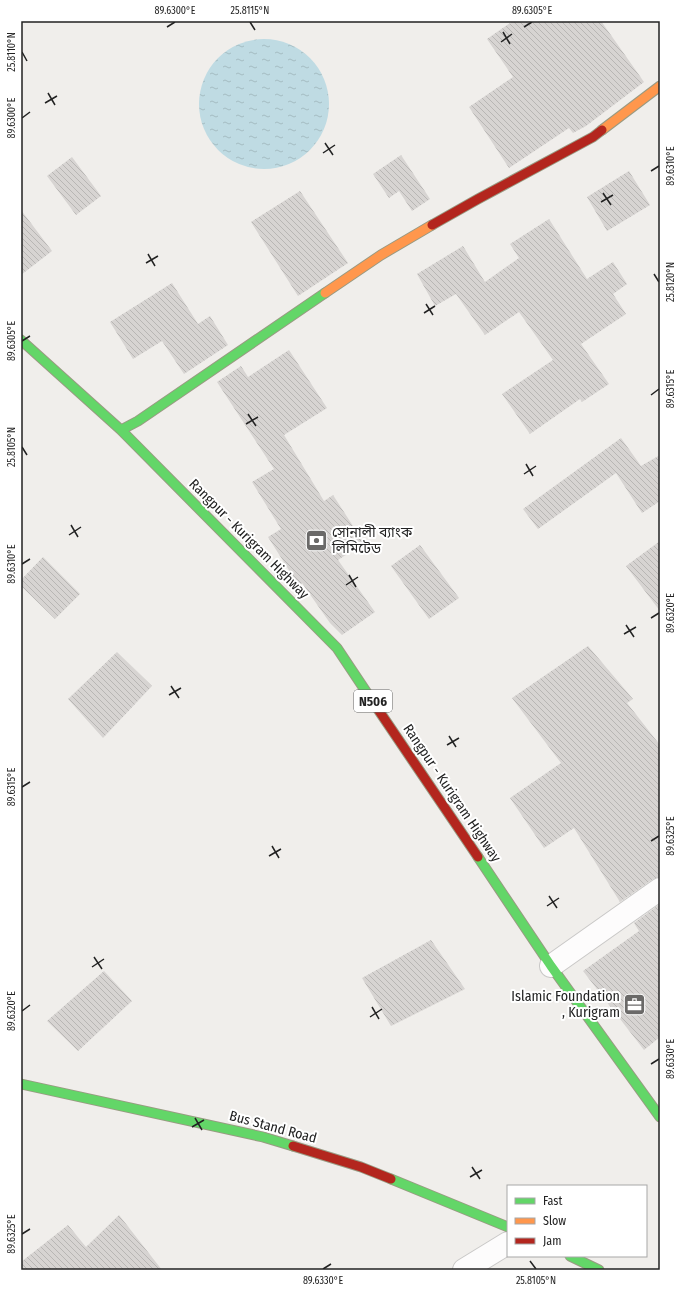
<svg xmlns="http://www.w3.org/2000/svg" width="681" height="1291" font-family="'Fira Sans Condensed','Noto Sans Bengali',sans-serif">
	<defs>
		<pattern id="water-ripples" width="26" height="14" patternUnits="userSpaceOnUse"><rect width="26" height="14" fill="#bfdbe3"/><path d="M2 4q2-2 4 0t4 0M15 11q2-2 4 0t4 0" fill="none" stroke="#a4bcc2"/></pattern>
		<pattern id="building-back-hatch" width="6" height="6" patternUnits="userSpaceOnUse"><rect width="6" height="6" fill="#d7d4d2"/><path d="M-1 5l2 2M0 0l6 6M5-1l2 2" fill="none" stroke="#b8b6b4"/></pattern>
	</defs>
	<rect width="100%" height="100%" fill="#f0eeeb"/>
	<path fill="url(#water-ripples)" d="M199 104a65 65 0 1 1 130 0a65 65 0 1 1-130 0Z"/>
	<path fill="url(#building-back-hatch)" d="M513,21H601L644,82L586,126L573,133L569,128L509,168L469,107L513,77L487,39Z
		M401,155L430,199L412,211L399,191L389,198L373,174Z
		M72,157L101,196L76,215L47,176Z
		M629,171L650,205L607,231L587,197Z
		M300,191L348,263L298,296L251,222Z
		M21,210L52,251L21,275Z
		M549,219L587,279L613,262L627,284L613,294L626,314L581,344L609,384L582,402L580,399L530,434L502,394L553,360L519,312L485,335L456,294L435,306L417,274L463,246L485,282L519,258L510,244Z
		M172,283L198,324L210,316L228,345L184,374L162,341L133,359L110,322Z
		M289,350L327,408L284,435L324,501L333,495L364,543L338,560L375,612L342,635L330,623L302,583L299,586L268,537L281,529L252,482L274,469L217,382L241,366L248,377Z
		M621,438L641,466L660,455V501L642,513L616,473L538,529L523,509Z
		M660,541V611L626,566Z
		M420,545L459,598L429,619L391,566Z
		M43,557L80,594L55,619L21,586V580Z
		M588,646L633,699L627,703L660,745V877L653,879L620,902L574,828L544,848L510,798L561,763L512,698Z
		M117,652L152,686L103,738L68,699Z
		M660,904V1037L644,1050L583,971L639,931L634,923Z
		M431,940L465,989L391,1026L362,978Z
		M104,971L132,1001L78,1051L47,1021Z
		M119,1215L162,1270H21V1262L68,1225L86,1247Z"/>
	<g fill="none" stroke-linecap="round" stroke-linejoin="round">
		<defs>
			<path id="street" d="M551,966L660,889
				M464,1270L508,1243"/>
			<path id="fast" d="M21,340L121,430L337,648L373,702
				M121,430L138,421L325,293
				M478,857L551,966L660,1117
				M21,1084L263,1137L293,1146
				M391,1179L508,1227
				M570,1256L599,1270"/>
			<path id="slow" d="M602,130L660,86
				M325,293L381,255L432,225"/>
			<path id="jam" d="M432,225L478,199L593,137L602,130
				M373,702L478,857
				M293,1146L361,1167L391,1179"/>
		</defs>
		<use href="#street" stroke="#c9c8c7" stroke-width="24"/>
		<use href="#fast" stroke="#999a82" stroke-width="11"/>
		<use href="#slow" stroke="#999a82" stroke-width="11"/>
		<use href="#jam" stroke="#999a82" stroke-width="11"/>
		<use href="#street" stroke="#fdfcfc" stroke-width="22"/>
		<use href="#fast" stroke="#63d668" stroke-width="9"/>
		<use href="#slow" stroke="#ff974d" stroke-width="9"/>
		<use href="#jam" stroke="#b3261e" stroke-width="9"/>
	</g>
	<path fill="none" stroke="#222" stroke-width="1.5" d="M250,22L255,30M167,27L175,22M524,27L532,22M503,32L510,44M501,42L512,34M22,52L27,61M48,93L55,105M45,103L57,96M22,118L30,112M325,143L333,155M323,153L335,145M651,171L659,166M603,193L611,205M601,202L613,195M148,254L155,266M146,263L158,256M654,274L659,282M426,304L433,315M424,313L435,306M22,341L30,336M651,395L659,389M248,414L256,426M246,424L258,417M22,447L27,455M526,464L533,476M524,474L536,466M71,525L78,537M69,535L81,527M22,564L30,559M349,575L356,587M346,585L358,577M651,618L659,613M626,625L634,637M624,634L636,627M171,686L179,698M169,695L181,688M449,736L456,747M447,745L459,738M22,787L30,782M651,841L659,836M272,846L279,858M269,856L281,849M549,896L557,908M547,906L559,898M94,957L102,969M92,967L104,959M372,1007L379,1019M22,1011L30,1005M370,1017L382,1009M651,1064L659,1059M195,1118L202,1130M192,1127L204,1120M472,1167L480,1179M470,1177L482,1170M22,1234L30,1229M530,1261L536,1269M323,1269L331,1264"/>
	<defs>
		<symbol id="bank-square" viewBox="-11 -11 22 22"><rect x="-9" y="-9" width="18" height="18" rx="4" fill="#6a6968" stroke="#fff"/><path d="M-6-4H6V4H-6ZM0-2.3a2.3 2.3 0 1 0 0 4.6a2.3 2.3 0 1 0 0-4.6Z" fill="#fff"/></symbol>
		<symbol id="office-square" viewBox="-11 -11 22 22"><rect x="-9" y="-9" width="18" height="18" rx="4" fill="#6a6968" stroke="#fff"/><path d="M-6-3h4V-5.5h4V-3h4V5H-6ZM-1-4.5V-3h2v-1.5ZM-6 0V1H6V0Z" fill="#fff"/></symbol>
	</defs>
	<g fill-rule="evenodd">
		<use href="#bank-square" x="304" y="528" width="25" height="25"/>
		<use href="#office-square" x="622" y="992" width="25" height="25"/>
	</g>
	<g text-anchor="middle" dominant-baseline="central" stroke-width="4" stroke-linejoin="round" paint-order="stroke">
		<rect fill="#fff" stroke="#646464" stroke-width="1" x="354" y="690" width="38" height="22" rx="3"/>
		<g font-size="13" font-weight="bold" fill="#222">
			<text x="373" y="701">N506</text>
		</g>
		<g font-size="14" fill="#222" stroke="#fff" text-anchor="start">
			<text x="332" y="532">সোনালী ব্যাংক<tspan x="332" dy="16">লিমিটেড</tspan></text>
			<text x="620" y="996" text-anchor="end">Islamic Foundation<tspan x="620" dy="16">, Kurigram</tspan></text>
		</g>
		<g font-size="14" fill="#222" stroke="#fff">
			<text transform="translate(249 539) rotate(45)">Rangpur - Kurigram Highway</text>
			<text transform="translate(452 793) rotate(56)">Rangpur - Kurigram Highway</text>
			<text transform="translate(273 1127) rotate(15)">Bus Stand Road</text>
		</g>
	</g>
	<rect width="681" height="1291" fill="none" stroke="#ffffff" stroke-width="44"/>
	<rect x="507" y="1185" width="140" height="72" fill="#ffffff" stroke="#a7a7a7"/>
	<rect x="515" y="1198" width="20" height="6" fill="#63d668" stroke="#a7a7a7"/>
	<text x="543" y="1205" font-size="12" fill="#222222">Fast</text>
	<rect x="515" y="1218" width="20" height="6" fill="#ff974d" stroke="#a7a7a7"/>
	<text x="543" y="1225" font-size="12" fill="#222222">Slow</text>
	<rect x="515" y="1238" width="20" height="6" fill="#b3261e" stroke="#a7a7a7"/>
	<text x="543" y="1245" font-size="12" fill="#222222">Jam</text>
	<rect x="22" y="22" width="637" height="1247" fill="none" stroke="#222" stroke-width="1.5"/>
	<g font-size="10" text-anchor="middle" fill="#222">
		<text x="175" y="14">89.6300°E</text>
		<text x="250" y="14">25.8115°N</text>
		<text x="532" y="14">89.6305°E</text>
		<text transform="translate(11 52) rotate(-90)" y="4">25.8110°N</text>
		<text transform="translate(11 118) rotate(-90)" y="4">89.6300°E</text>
		<text transform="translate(670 166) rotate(-90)" y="4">89.6310°E</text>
		<text transform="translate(670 282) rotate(-90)" y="4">25.8120°N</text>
		<text transform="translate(11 341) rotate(-90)" y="4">89.6305°E</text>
		<text transform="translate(670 389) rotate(-90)" y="4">89.6315°E</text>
		<text transform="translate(11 447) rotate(-90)" y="4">25.8105°N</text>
		<text transform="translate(11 564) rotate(-90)" y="4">89.6310°E</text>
		<text transform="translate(670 613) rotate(-90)" y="4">89.6320°E</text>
		<text transform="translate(11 787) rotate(-90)" y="4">89.6315°E</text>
		<text transform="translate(670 836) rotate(-90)" y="4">89.6325°E</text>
		<text transform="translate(11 1011) rotate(-90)" y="4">89.6320°E</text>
		<text transform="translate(670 1059) rotate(-90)" y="4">89.6330°E</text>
		<text transform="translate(11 1234) rotate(-90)" y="4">89.6325°E</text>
		<text x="323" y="1284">89.6330°E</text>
		<text x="536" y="1284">25.8105°N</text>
	</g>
</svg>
